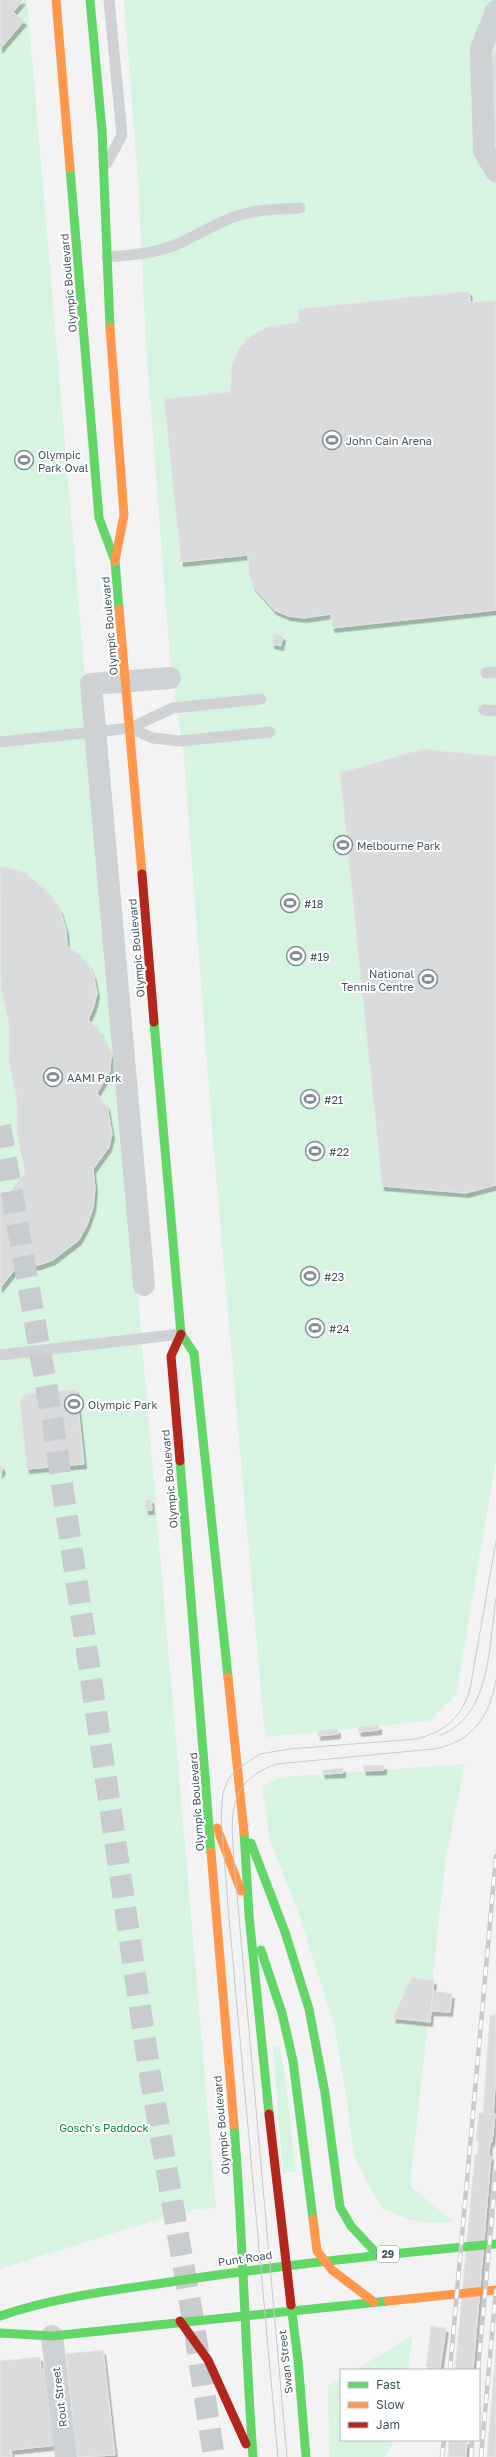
<svg xmlns="http://www.w3.org/2000/svg" width="496" height="2457" font-family="'Golos Text',sans-serif">
	<defs>
		<filter id="shadow"><feDropShadow dx="2.5" dy="4.5" stdDeviation="0" flood-color="#0004"/></filter>
	</defs>
	<rect width="100%" height="100%" fill="#f3f3f3"/>
	<path fill="#d6f4e0" d="M0,0H27L216,2208L197,2209L127,2229L0,2269Z
		M124,0H496V1459L456,1695L429,1721L265,1737L212,1129L184,758L170,659L146,344L138,180Z
		M465,1764L445,1863L410,2186L454,2222L431,2223L407,2219L382,2208L362,2173L353,2151L346,2095L335,2028L299,1914L270,1840L262,1787L280,1777Z
		M279,2046L284,2069L296,2171L283,2173L273,2047Z
		M412,2336L408,2370H355Z
		M341,2378V2440H395L384,2457H329L328,2386Z"/>
	<path fill="#dadbdd" stroke="#e5e5e6" filter="url(#shadow)" d="M0,0H23L13,12L24,21L0,49Z
		M496,50V147L493,135L490,65Z
		M469,291L470,302L496,301V610L332,628L331,614L304,618L288,616L274,610L253,586L249,573L248,555L181,562L164,399L230,392L232,364L239,348L252,335L267,327L299,322L298,309Z
		M274,634L283,636L281,646L272,644Z
		M422,749L496,756V1185L466,1193L382,1186L340,773Z
		M0,866L26,873L51,895L60,910L66,930L67,946L79,954L89,965L94,977L97,993L94,1006L88,1020L99,1030L111,1056L110,1071L97,1093L107,1106L112,1134L109,1147L93,1169L95,1189L93,1208L87,1225L79,1240L53,1260L39,1265L16,1268L0,1288V1193H9L25,1173L17,1135V1099L9,1062V1024L1,989Z
		M76,1389L84,1464L27,1469L20,1402L26,1394Z
		M0,1463L3,1469L0,1474Z
		M151,1499L152,1510H146L145,1500Z
		M379,1725V1730L359,1732L358,1727Z
		M338,1729V1734L318,1736V1731Z
		M384,1765V1770L364,1771L363,1766Z
		M343,1768V1773L323,1774L322,1770Z
		M411,1978L434,1980L430,2022L393,2018Z
		M433,1991L452,1994L450,2012L431,2011Z
		M490,2015H496V2072L493,2114L483,2113Z
		M479,2113L495,2114L492,2142H490L489,2156H491L473,2370H455L475,2154L477,2155L479,2141H476Z
		M431,2326L446,2328L440,2369L426,2367Z
		M103,2350L115,2455L77,2457L66,2354Z
		M496,2350V2457H487Z
		M40,2357L41,2370L50,2369L58,2445L11,2450L12,2457H0V2361Z
		M449,2440H467L466,2457H448Z"/>
	<g fill="none" stroke-linecap="round" stroke-linejoin="round">
		<path stroke="#c8cccf" stroke-width="22" stroke-dasharray="22 11" stroke-linecap="butt" d="M0,1126L53,1424L150,2075L194,2326L214,2457"/>
		<path stroke="#ced2d4" stroke-width="11" d="M107,163L122,135L109,0
			M107,257C132,255 161,253 184,241C203,232 219,221 240,215C259,209 280,209 300,208
			M486,673L496,672
			M484,710L496,711
			M130,728L153,738L180,741L270,732
			M0,742L130,728L173,708L261,699
			M0,1355L181,1334"/>
		<path stroke="#ced2d4" stroke-width="22" d="M496,11L481,49L484,151L496,171
			M144,1285L91,684L170,678
			M52,2336L66,2457"/>
		<path stroke="#63d668" stroke-width="9" d="M90,0L102,130L110,328
			M70,168L99,518L115,561L119,609
			M154,1022L181,1334
			M181,1334L194,1353L228,1677
			M180,1461L211,1852
			M244,1832L249,1915L269,2114
			M251,1843L285,1932L309,2009L325,2093L340,2207L351,2226L378,2255
			M261,1950L282,2013L293,2061L313,2219
			M234,2125C243,2235 245,2346 253,2457
			M291,2305L298,2360L306,2457
			M0,2316C52,2298 108,2291 163,2283C273,2266 385,2254 496,2244
			M0,2333L52,2336L388,2301"/>
		<path stroke="#ff974d" stroke-width="9" d="M56,0L70,168
			M110,328L124,515L115,561
			M119,609L142,874
			M228,1677L244,1832
			M217,1828L241,1891
			M211,1852L234,2125
			M313,2219L317,2251L332,2270L374,2302
			M388,2301L496,2290"/>
		<path stroke="#b3261e" stroke-width="9" d="M142,874L154,1022
			M180,1461L171,1356L181,1334
			M269,2114L291,2305
			M180,2321L208,2360L246,2444"/>
		<path stroke="#c8cbcd" stroke-width="1" d="M440,1735C491,1718 489,1643 496,1598
			M278,2457L229,1918L221,1817L223,1793L228,1780L236,1770L260,1754L289,1749L416,1739C445,1732 462,1717 470,1689L496,1541
			M287,2457L234,1861C231,1817 226,1781 277,1764L433,1749C471,1743 490,1717 496,1680"/>
		<defs>
			<path id="rail" d="M450,2370L496,1856
				M478,2370L496,2173
				M442,2457L444,2440
				M471,2457L472,2440
				M481,2457L496,2290"/>
		</defs>
		<use href="#rail" stroke="#c8cbcd" stroke-width="4.5"/>
		<use href="#rail" stroke="#fff" stroke-width="3" stroke-dasharray="9" stroke-linecap="butt"/>
	</g>
	<defs>
		<symbol id="stadium-ring" viewBox="-11 -11 22 22"><circle r="9.5" fill="#fff" stroke="#838e95" stroke-width="1.5"/><path d="M0-5a6.5 5 0 1 0 0 10a6.5 5 0 1 0 0-10ZM-3.5-1.8h7v3.6h-7Z" fill="#838e95"/></symbol>
	</defs>
	<g fill-rule="evenodd">
		<use href="#stadium-ring" x="321" y="429" width="22" height="22"/>
		<use href="#stadium-ring" x="13" y="449" width="22" height="22"/>
		<use href="#stadium-ring" x="332" y="834" width="22" height="22"/>
		<use href="#stadium-ring" x="279" y="892" width="22" height="22"/>
		<use href="#stadium-ring" x="285" y="945" width="22" height="22"/>
		<use href="#stadium-ring" x="417" y="968" width="22" height="22"/>
		<use href="#stadium-ring" x="42" y="1066" width="22" height="22"/>
		<use href="#stadium-ring" x="299" y="1088" width="22" height="22"/>
		<use href="#stadium-ring" x="304" y="1140" width="22" height="22"/>
		<use href="#stadium-ring" x="299" y="1265" width="22" height="22"/>
		<use href="#stadium-ring" x="304" y="1317" width="22" height="22"/>
		<use href="#stadium-ring" x="63" y="1393" width="22" height="22"/>
	</g>
	<g text-anchor="middle" dominant-baseline="central" stroke-width="4" stroke-linejoin="round" paint-order="stroke">
		<rect fill="#fff" stroke="#7e8991" stroke-width="1" x="377" y="2246" width="22" height="16" rx="3"/>
		<g font-size="10" font-weight="bold" fill="#475762">
			<text x="388" y="2254">29</text>
		</g>
		<g font-size="11" fill="#475762" stroke="#fff">
			<text transform="translate(68 283) rotate(-95)">Olympic Boulevard</text>
			<text transform="translate(109 626) rotate(-95)">Olympic Boulevard</text>
			<text transform="translate(136 948) rotate(-95)">Olympic Boulevard</text>
			<text transform="translate(169 1479) rotate(-95)">Olympic Boulevard</text>
			<text transform="translate(196 1802) rotate(-94)">Olympic Boulevard</text>
			<text transform="translate(221 2125) rotate(-95)">Olympic Boulevard</text>
			<text transform="translate(245 2258) rotate(-8)">Punt Road</text>
			<text transform="translate(285 2362) rotate(-96)">Swan Street</text>
			<text transform="translate(59 2397) rotate(-97)">Rout Street</text>
		</g>
		<g font-size="11" fill="#475762" stroke="#fff" text-anchor="start">
			<text x="346" y="440">John Cain Arena</text>
			<text x="38" y="454">Olympic<tspan x="38" dy="13">Park Oval</tspan></text>
			<text x="357" y="845">Melbourne Park</text>
			<text x="304" y="903">#18</text>
			<text x="310" y="956">#19</text>
			<text x="414" y="973" text-anchor="end">National<tspan x="414" dy="13">Tennis Centre</tspan></text>
			<text x="67" y="1077">AAMI Park</text>
			<text x="324" y="1099">#21</text>
			<text x="329" y="1151">#22</text>
			<text x="324" y="1276">#23</text>
			<text x="329" y="1328">#24</text>
			<text x="88" y="1404">Olympic Park</text>
		</g>
		<g font-size="11" fill="#0e8744" stroke="#fff">
			<text x="104" y="2127">Gosch's Paddock</text>
		</g>
	</g>
	<rect x="340" y="2369" width="140" height="72" fill="#ffffff" stroke="#b5bcc0"/>
	<rect x="348" y="2382" width="20" height="6" fill="#63d668" stroke="#b5bcc0"/>
	<text x="376" y="2389" font-size="12" fill="#475762">Fast</text>
	<rect x="348" y="2402" width="20" height="6" fill="#ff974d" stroke="#b5bcc0"/>
	<text x="376" y="2409" font-size="12" fill="#475762">Slow</text>
	<rect x="348" y="2422" width="20" height="6" fill="#b3261e" stroke="#b5bcc0"/>
	<text x="376" y="2429" font-size="12" fill="#475762">Jam</text>
</svg>
